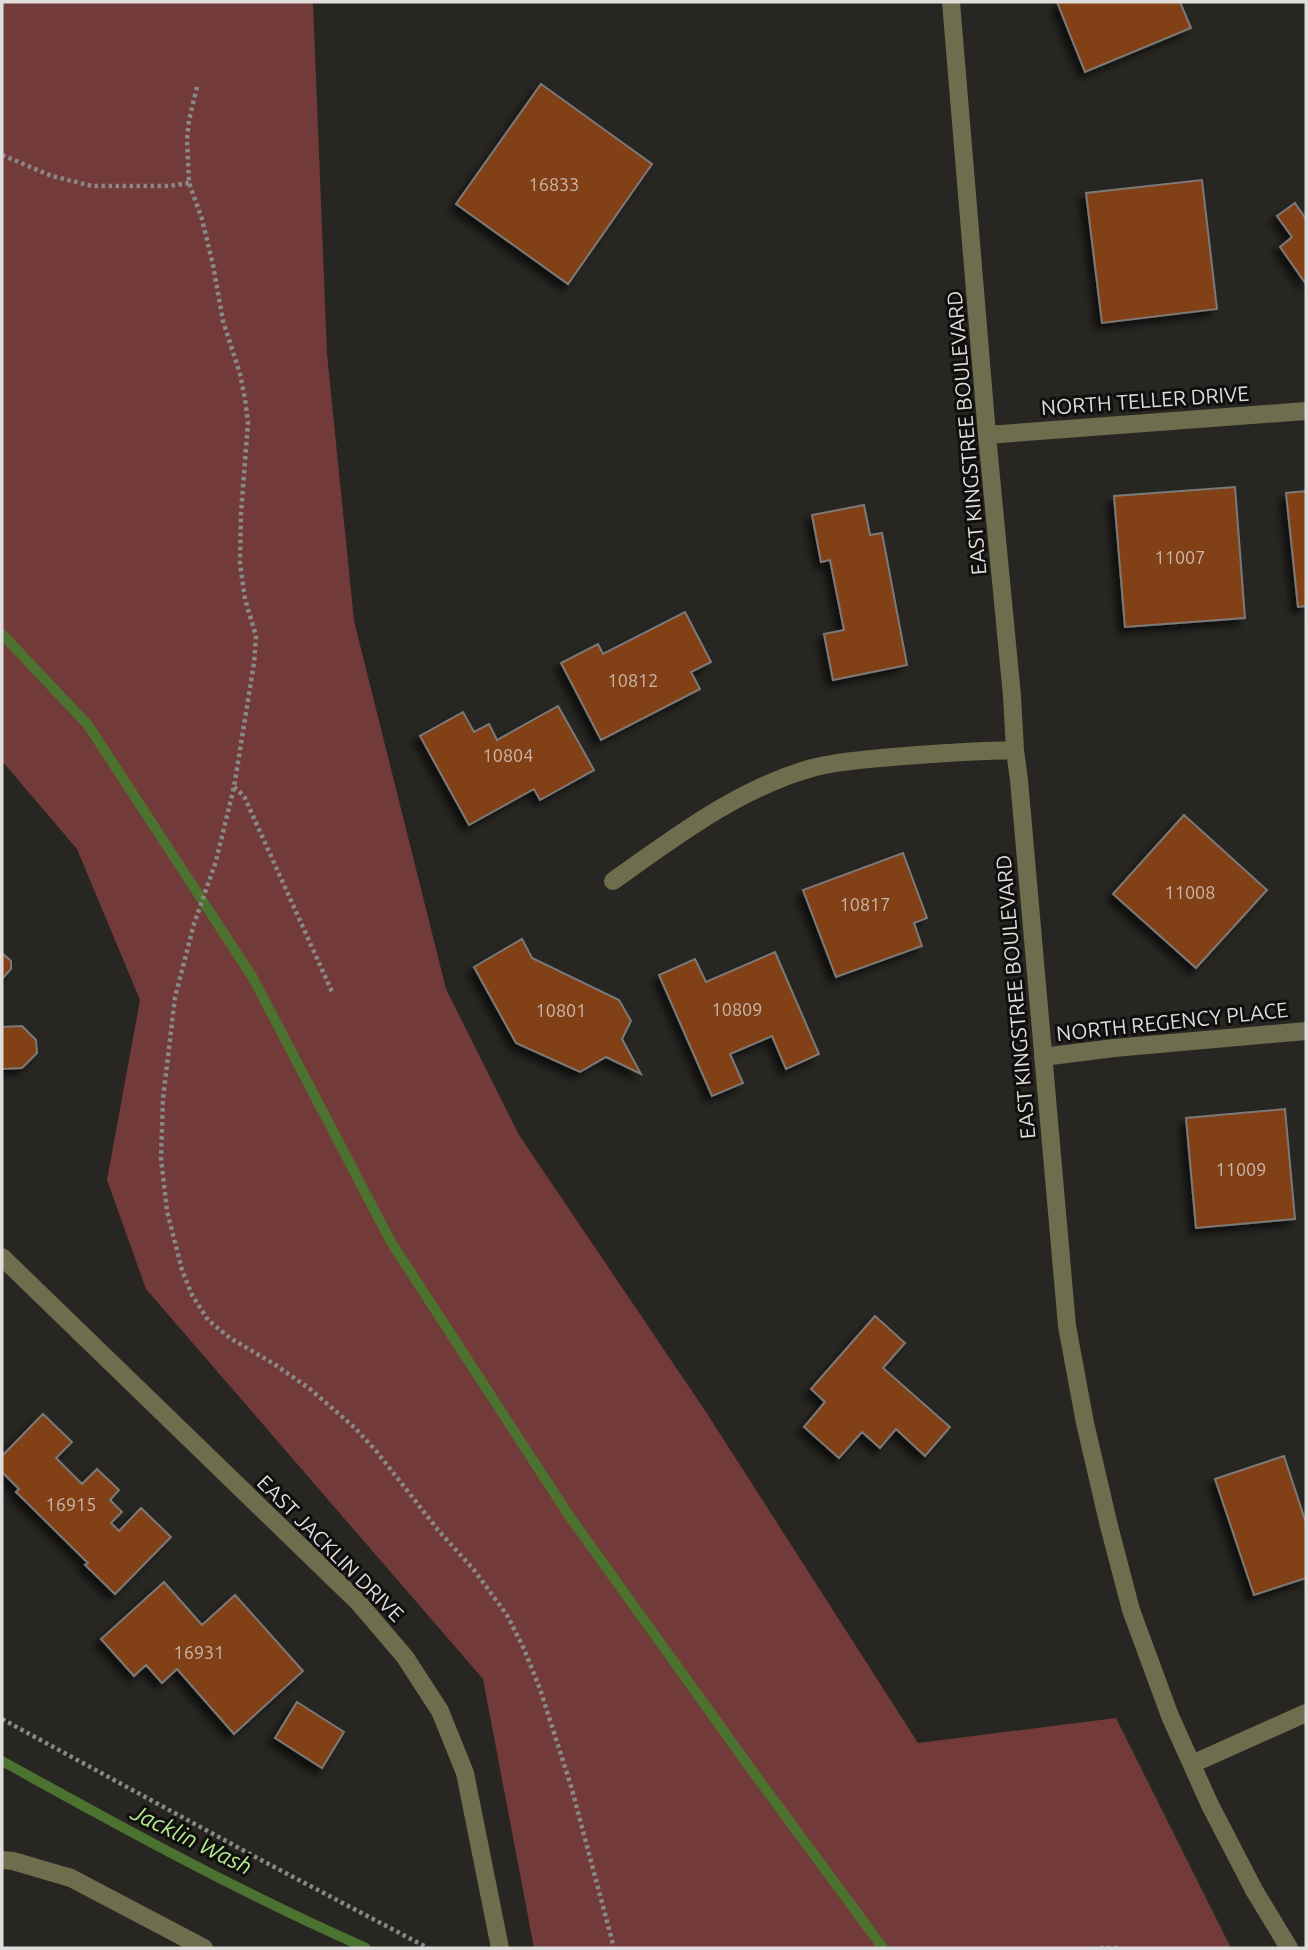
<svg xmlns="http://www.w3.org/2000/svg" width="1308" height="1950" font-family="Ubuntu,sans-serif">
	<defs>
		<filter id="shadow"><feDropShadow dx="-6" dy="6" stdDeviation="3.5" flood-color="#0009"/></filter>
	</defs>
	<rect width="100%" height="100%" fill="#272623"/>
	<path fill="#723b3a" d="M2,2H313L327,354L354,621L446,989L519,1135L706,1412L918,1743L1116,1718L1231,1948H534L483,1679L146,1289L107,1180L140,1000L77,849L2,761Z"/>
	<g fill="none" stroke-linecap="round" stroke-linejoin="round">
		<path stroke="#4c722f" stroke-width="10" d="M2,634L88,725L253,978L391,1242L568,1514L748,1765L883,1948
			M2,1761C121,1827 241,1893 366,1948"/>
	</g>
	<path fill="#824116" stroke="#7c7977" stroke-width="2" filter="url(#shadow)" d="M1057,2H1180L1191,28L1085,72Z
		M541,84L652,164L568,284L456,204Z
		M1202,180L1217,309L1102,323L1086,193Z
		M1295,203L1306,219V284L1280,247L1292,237L1277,216Z
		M1235,487L1245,618L1125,627L1114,496Z
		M1306,491V606L1298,607L1286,493Z
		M864,505L870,535L882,533L907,665L833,680L824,634L844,630L830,560L821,562L812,515Z
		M685,612L711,662L691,672L700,689L601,740L561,663L598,644L603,654Z
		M558,706L594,770L540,800L534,789L469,825L420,736L463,712L474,732L489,724L497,740Z
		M1184,815L1267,890L1196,968L1113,894Z
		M903,853L927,918L914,923L922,946L836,977L803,890Z
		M522,939L532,958L619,1000L631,1021L622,1039L641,1074L606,1057L580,1072L516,1043L474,967Z
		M775,952L819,1054L786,1069L772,1036L730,1054L743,1083L712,1096L659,975L695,959L706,982Z
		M2,953L11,961V969L2,979Z
		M22,1026L36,1040L37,1053L22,1068L2,1069V1027Z
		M1285,1109L1295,1219L1196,1228L1186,1118Z
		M875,1316L905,1343L883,1368L950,1427L925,1456L896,1429L880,1448L862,1432L839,1458L804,1427L825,1402L811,1389Z
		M43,1414L72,1442L56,1458L82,1484L97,1469L119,1490L110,1500L122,1512L111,1523L119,1531L141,1508L171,1537L115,1594L85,1565L88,1563L16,1492L19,1489L2,1472V1456Z
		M1284,1456L1306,1523V1578L1254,1595L1215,1479Z
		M164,1582L202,1625L235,1595L303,1671L234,1734L177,1669L162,1683L146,1665L134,1676L101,1639Z
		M297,1702L344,1732L322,1768L275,1738Z"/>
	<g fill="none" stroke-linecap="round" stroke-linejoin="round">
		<path stroke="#8a8987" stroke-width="4.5" stroke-dasharray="3.5 3.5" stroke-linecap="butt" d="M197,87L189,120L187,140L189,183L202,219L213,265L223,321L240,374L245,399L248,422L241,513L240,563L245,599L256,636L254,663L234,787L216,861L194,924L175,997L163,1099L161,1158L167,1211L182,1270L192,1295L208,1320L230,1338L274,1364L310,1389L355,1428L377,1452L438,1530L474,1570L507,1615L524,1649L540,1689L571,1786L614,1948
			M2,155L52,176L92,186H169L189,183
			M234,787L244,796L333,994
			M2,1719L261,1860L428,1948
			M1100,1948H1119"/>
		<path stroke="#6e6d4d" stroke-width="18" d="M951,2L987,435L1012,696L1015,750L1019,780L1067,1326L1085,1423L1109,1526L1131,1610L1170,1716L1210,1805L1254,1890L1289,1948
			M987,435L1306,411
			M613,881C674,838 739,788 812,768C834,762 858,760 881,758C926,754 970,751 1015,750
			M1043,1057L1114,1048L1306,1031
			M2,1257L358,1602L405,1657L440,1711L465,1773L500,1948
			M1192,1764L1306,1713
			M2,1860L13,1861L71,1878L204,1948"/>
	</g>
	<g text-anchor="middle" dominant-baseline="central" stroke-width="6" stroke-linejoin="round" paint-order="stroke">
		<g font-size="18" fill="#c8b7ab">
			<text x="554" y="184">16833</text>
			<text x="1180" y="557">11007</text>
			<text x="633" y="680">10812</text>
			<text x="508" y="755">10804</text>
			<text x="1190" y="892">11008</text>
			<text x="865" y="904">10817</text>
			<text x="737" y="1009">10809</text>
			<text x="561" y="1010">10801</text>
			<text x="1241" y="1169">11009</text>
			<text x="71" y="1504">16915</text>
			<text x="199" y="1652">16931</text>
		</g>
		<g font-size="21" fill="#dfdedd" stroke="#100f0e">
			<text transform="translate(1145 400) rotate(-4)">NORTH TELLER DRIVE</text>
			<text transform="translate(966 433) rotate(-95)">EAST KINGSTREE BOULEVARD</text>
			<text transform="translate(1015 997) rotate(-95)">EAST KINGSTREE BOULEVARD</text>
			<text transform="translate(1172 1021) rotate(-6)">NORTH REGENCY PLACE</text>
			<text transform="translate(331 1548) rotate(45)">EAST JACKLIN DRIVE</text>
		</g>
		<g font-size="23" font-style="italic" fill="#b5ec8f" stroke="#100f0e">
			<text transform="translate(192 1839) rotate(26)">Jacklin Wash</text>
		</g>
	</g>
	<rect width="1308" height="1950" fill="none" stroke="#dfdedd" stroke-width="7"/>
</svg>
